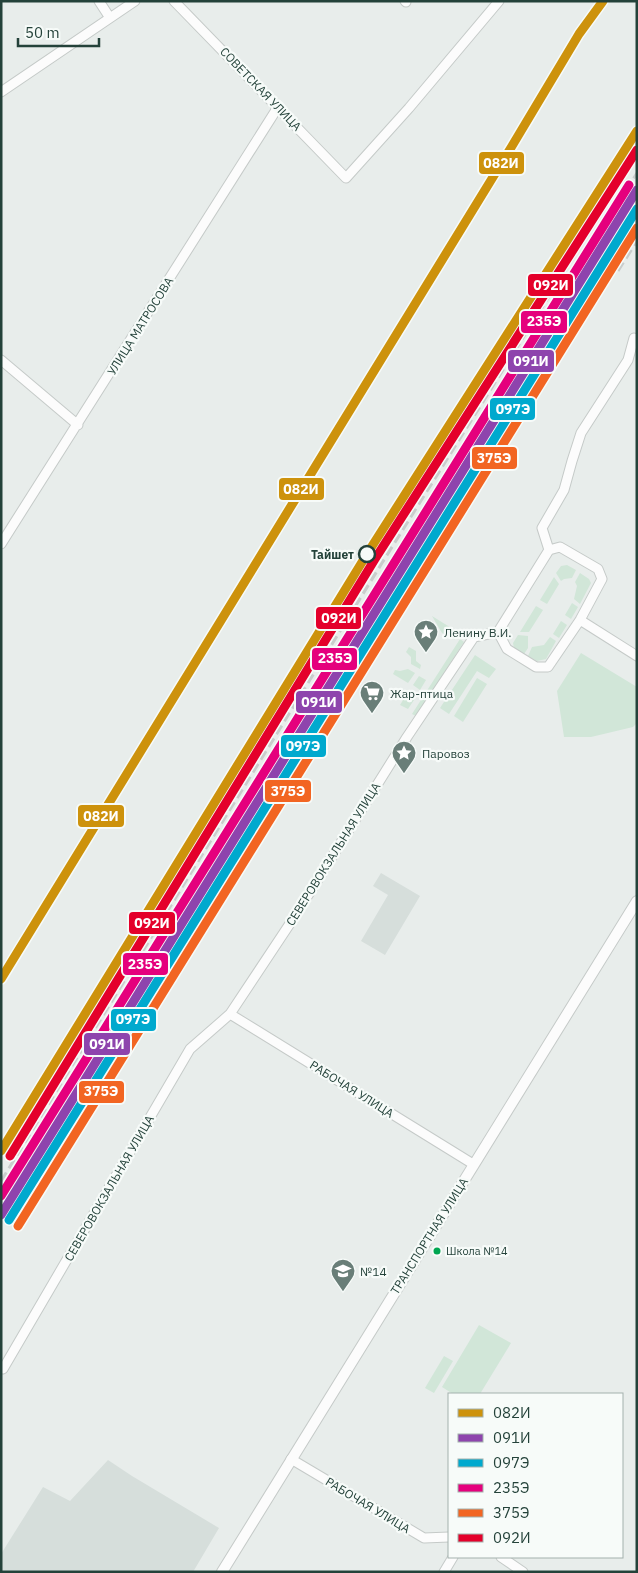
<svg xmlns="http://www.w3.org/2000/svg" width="638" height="1573" font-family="'IBM Plex Sans',sans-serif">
	<rect width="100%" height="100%" fill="#e8edeb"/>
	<path fill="#d6dedb" d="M381,873L420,896L385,955L361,941L388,895L373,886Z
		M108,1460L132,1476L219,1528L193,1572H1V1554L43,1487L70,1501Z"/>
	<path fill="#d1e6d8" d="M567,565L576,570L572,578L564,579L561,581L556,573L561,566Z
		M580,573L589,579L591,583L580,604L574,599L577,586L575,582Z
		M554,577L559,584L547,604L540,600Z
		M572,603L578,607L571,619L565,615Z
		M536,606L543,610L529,632H520Z
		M432,616L461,634L457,635L453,639L442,633Z
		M426,621L429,622L438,635L437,638L431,637L421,642L414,638Z
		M561,621L567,625L559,638L553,634Z
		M518,635L528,636V648L524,654L514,648L513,643Z
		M550,637L556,641L546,659L537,661L528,656L532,647L544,645Z
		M460,639L464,642L416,716L412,714Z
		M409,647L416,651V661L421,665L420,669L411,664V657L406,652Z
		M581,653L637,687V723L633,727L591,737H564L557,691Z
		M475,655L496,669L489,678L477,671L449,714L440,708Z
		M408,669L415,673L408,683L393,674L395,670L400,671Z
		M419,676L426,680L420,690L413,685Z
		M477,678L487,684L463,722L454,716Z
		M408,692L416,697L408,709L400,705Z
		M479,1325L511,1343L480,1394H453L442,1387Z
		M444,1356L453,1361L434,1393L425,1388Z"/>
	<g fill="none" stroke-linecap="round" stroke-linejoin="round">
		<defs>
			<path id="minor" d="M99,1L110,18
				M174,1L346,178L409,108L499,1
				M405,1L406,2
				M1,92L135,1
				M1,360L78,425
				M1,544L278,107
				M580,620L637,656
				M498,632L507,649L536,667H548L580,620L602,579L598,569L560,547L549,550
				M230,1014L473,1164
				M3,1369L190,1049L230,1014L295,916L407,737L474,637L498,632L549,550L542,528L564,490L572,461L581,433L628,360L634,338L637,340
				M291,1459L424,1538L449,1537
				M501,1557L523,1572
				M444,1572L453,1557"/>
			<path id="tertiary" d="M222,1572L637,901"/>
		</defs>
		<use href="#minor" stroke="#c5cac8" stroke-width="11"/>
		<use href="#tertiary" stroke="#c5cac8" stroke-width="12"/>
		<use href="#minor" stroke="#fcfcfc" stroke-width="9"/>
		<use href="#tertiary" stroke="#fcfcfc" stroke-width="10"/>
		<path stroke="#c9cdcc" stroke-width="3" stroke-dasharray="10 5" stroke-linecap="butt" d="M618,271L637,241
			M1,1181L382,563L637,156
			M1,1198L278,748L637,173"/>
		<defs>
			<path id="rail-1" d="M1,979L512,146L579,34L603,1
				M1,1151L367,554L637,131"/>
			<path id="rail-2" d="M1,1215L637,190"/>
			<path id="rail-3" d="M9,1220L637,209"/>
			<path id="rail-4" d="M1,1196L629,185"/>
			<path id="rail-5" d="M18,1226L637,228"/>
			<path id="rail-6" d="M10,1156L375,559L637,150"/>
		</defs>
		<use href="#rail-1" stroke="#f7fbf9" stroke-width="12"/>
		<use href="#rail-2" stroke="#f7fbf9" stroke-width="12"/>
		<use href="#rail-3" stroke="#f7fbf9" stroke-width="12"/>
		<use href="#rail-4" stroke="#f7fbf9" stroke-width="12"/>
		<use href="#rail-5" stroke="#f7fbf9" stroke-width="12"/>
		<use href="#rail-6" stroke="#f7fbf9" stroke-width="12"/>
		<use href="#rail-1" stroke="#cd920c" stroke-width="9"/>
		<use href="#rail-2" stroke="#8e44ad" stroke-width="9"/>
		<use href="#rail-3" stroke="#00a9ce" stroke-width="9"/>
		<use href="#rail-4" stroke="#e5007d" stroke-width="9"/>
		<use href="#rail-5" stroke="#f26522" stroke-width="9"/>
		<use href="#rail-6" stroke="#e4002b" stroke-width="9"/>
	</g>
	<defs>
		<symbol id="sight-pin" viewBox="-11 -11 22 30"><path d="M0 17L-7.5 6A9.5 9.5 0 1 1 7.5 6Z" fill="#697e78" stroke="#f7fbf9"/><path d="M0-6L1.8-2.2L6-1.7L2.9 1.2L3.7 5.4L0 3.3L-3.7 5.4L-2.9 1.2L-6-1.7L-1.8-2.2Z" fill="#fff"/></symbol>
		<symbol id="supermarket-pin" viewBox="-11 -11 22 30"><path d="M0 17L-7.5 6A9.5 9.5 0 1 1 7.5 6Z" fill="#697e78" stroke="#f7fbf9"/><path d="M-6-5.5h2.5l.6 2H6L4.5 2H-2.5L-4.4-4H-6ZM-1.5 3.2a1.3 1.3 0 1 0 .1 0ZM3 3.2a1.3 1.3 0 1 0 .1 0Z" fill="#fff"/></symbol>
		<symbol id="school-pin" viewBox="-11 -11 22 30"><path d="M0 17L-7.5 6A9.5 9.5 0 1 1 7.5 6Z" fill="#697e78" stroke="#f7fbf9"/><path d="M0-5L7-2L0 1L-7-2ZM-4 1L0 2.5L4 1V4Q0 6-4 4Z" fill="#fff"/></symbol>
	</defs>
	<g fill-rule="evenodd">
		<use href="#sight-pin" x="412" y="618" width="28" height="38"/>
		<use href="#supermarket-pin" x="358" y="679" width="28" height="38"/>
		<use href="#sight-pin" x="390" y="739" width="28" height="38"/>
		<use href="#school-pin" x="329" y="1257" width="28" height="38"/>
	</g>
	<circle fill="#f7fbf9" stroke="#24423a" stroke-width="2.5" cx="367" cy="554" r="8"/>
	<circle fill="#00a651" stroke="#f7fbf9" stroke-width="2" cx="437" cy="1251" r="4.5"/>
	<g text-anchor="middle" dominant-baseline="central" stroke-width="4.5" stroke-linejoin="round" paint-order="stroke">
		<g font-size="11" fill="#24423a" stroke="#f7fbf9" text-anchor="start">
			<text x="446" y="1251">Школа №14</text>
		</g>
		<g font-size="12" fill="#24423a" stroke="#f7fbf9">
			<text transform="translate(261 89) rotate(46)">СОВЕТСКАЯ УЛИЦА</text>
			<text transform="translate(140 326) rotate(-58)">УЛИЦА МАТРОСОВА</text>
			<text transform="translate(333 854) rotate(-58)">СЕВЕРОВОКЗАЛЬНАЯ УЛИЦА</text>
			<text transform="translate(352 1089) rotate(32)">РАБОЧАЯ УЛИЦА</text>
			<text transform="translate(109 1188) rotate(-60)">СЕВЕРОВОКЗАЛЬНАЯ УЛИЦА</text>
			<text transform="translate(429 1236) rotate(-58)">ТРАНСПОРТНАЯ УЛИЦА</text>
			<text transform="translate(368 1505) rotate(31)">РАБОЧАЯ УЛИЦА</text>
		</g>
		<g font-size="12" font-weight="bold" fill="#24423a" stroke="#f7fbf9" text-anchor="end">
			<text x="354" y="554">Тайшет</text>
		</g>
		<g font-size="12" fill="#24423a" stroke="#f7fbf9" text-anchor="start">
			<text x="444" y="632">Ленину В.И.</text>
			<text x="390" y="693">Жар-птица</text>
			<text x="422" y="753">Паровоз</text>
			<text x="360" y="1271">№14</text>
		</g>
	</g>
	<g stroke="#f7fbf9" stroke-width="2">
		<rect x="478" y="151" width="47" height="24" rx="5" fill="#cd920c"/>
		<rect x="527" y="273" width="47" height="24" rx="5" fill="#e4002b"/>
		<rect x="520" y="310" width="48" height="24" rx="5" fill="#e5007d"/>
		<rect x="507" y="349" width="48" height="24" rx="5" fill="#8e44ad"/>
		<rect x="489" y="397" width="47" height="24" rx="5" fill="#00a9ce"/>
		<rect x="471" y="446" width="47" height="24" rx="5" fill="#f26522"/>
		<rect x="278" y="477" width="47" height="24" rx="5" fill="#cd920c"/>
		<rect x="315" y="606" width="47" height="24" rx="5" fill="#e4002b"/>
		<rect x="311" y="647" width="47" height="24" rx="5" fill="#e5007d"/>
		<rect x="295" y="690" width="48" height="24" rx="5" fill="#8e44ad"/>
		<rect x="280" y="734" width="47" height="24" rx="5" fill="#00a9ce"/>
		<rect x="264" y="779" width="48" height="24" rx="5" fill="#f26522"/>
		<rect x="77" y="804" width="48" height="24" rx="5" fill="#cd920c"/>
		<rect x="128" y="911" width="48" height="24" rx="5" fill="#e4002b"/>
		<rect x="122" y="952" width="47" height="24" rx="5" fill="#e5007d"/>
		<rect x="110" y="1008" width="47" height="24" rx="5" fill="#00a9ce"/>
		<rect x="83" y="1032" width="48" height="24" rx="5" fill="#8e44ad"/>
		<rect x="78" y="1080" width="47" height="24" rx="5" fill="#f26522"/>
	</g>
	<g font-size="14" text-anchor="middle" font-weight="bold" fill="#fff">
		<text x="501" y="168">082И</text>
		<text x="551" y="290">092И</text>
		<text x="544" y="326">235Э</text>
		<text x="531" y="366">091И</text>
		<text x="513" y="414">097Э</text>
		<text x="494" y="463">375Э</text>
		<text x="301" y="494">082И</text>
		<text x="339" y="623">092И</text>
		<text x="335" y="663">235Э</text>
		<text x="319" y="707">091И</text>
		<text x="303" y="751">097Э</text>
		<text x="288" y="796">375Э</text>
		<text x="101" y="821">082И</text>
		<text x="152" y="928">092И</text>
		<text x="145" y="969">235Э</text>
		<text x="133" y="1024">097Э</text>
		<text x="107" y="1049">091И</text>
		<text x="101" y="1096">375Э</text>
	</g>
	<rect width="638" height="1573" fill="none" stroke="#24423a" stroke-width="5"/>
	<rect x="448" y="1393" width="175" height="165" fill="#f7fbf9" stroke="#a3b1ad"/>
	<rect x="458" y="1409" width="25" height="8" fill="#cd920c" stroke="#a3b1ad"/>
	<text x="493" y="1418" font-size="15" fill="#24423a">082И</text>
	<rect x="458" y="1434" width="25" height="8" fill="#8e44ad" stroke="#a3b1ad"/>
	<text x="493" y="1443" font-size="15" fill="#24423a">091И</text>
	<rect x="458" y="1459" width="25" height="8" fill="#00a9ce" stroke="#a3b1ad"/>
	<text x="493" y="1468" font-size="15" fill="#24423a">097Э</text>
	<rect x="458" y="1484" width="25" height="8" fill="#e5007d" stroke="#a3b1ad"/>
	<text x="493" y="1493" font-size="15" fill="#24423a">235Э</text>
	<rect x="458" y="1509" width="25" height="8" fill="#f26522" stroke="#a3b1ad"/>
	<text x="493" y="1518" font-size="15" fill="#24423a">375Э</text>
	<rect x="458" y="1534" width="25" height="8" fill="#e4002b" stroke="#a3b1ad"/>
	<text x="493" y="1543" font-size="15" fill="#24423a">092И</text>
	<path d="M18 38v8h81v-8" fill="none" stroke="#24423a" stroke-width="2.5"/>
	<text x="25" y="38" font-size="15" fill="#24423a" stroke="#f7fbf9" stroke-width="4" paint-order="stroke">50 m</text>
</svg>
